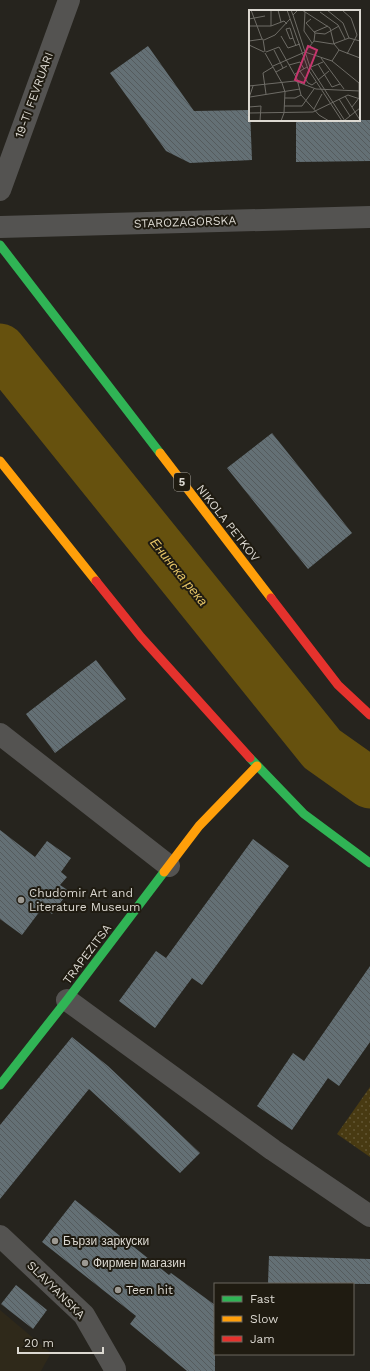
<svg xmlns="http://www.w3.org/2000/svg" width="370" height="1371" font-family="'Work Sans',sans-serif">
	<defs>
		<pattern id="green-dots" width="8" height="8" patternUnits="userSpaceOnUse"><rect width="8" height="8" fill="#483a12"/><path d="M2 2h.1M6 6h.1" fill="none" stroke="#625633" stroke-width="1.8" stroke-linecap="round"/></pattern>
		<pattern id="building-back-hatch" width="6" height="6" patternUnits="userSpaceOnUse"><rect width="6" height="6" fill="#647075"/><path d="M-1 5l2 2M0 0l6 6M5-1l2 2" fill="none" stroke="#555b5d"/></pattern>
	</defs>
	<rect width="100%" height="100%" fill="#26241e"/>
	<path fill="#2f291a" d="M0,1310L51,1353L41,1371H0Z"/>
	<path fill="url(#green-dots)" d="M370,1087V1157L337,1134Z"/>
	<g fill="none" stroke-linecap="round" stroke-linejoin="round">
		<path stroke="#66510e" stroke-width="51" d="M0,349L322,749L370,783"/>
	</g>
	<path fill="url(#building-back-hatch)" d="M148,46L194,111L250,110L252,160L190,163L166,151L110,73Z
		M296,120H370V161L296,162Z
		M272,433L352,533L308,569L227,468Z
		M96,660L126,699L55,753L26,714Z
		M0,830L35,857L47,841L71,858L61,872L67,877L60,885L69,891L52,914L43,907L22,935L0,919Z
		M253,839L289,866L202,985L192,978L155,1028L119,1001L156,951L166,958Z
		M370,966V1042L339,1086L328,1078L292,1130L257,1106L293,1053L304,1061Z
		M72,1037L108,1066L200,1153L180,1173L89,1089L0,1199V1125Z
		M75,1200L169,1275L171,1273L215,1305V1371H187L130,1324L136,1316L42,1242Z
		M269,1256L370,1259V1284L268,1283Z
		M16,1285L47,1310L33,1329L1,1304Z"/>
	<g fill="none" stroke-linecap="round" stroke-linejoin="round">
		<path stroke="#545351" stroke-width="22" d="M0,190L69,0
			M0,227L370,217
			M0,734L169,866
			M67,1000L273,1150L370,1216
			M0,1236L84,1315L115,1369V1371"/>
		<path stroke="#30b455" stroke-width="9" d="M0,245L160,453
			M250,758L304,814L370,863
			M0,1085L67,1000L164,872"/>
		<path stroke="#ff9f0a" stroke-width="9" d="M160,453L271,598
			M0,461L96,581
			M164,872L199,826L257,766"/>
		<path stroke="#e5322d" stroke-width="9" d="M96,581L141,637L250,758
			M271,598L338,685L370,715"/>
	</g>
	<g fill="#9c9992" stroke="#1f1b11" stroke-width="1.5">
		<circle cx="21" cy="900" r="4"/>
		<circle cx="55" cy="1241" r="4"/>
		<circle cx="85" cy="1263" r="4"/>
		<circle cx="118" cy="1290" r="4"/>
	</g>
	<g text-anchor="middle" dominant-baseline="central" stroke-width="4" stroke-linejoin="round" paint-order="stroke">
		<rect fill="#1f1b11" stroke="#a39f97" stroke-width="1" x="174" y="473" width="16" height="18" rx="3"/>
		<g font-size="11" font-weight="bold" fill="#dbd8d1">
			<text x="182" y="482">5</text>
		</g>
		<g font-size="12" fill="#dbd8d1" stroke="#1f1b11">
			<text transform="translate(34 95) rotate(-70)">19-TI FEVRUARI</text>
			<text transform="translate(185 222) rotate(-2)">STAROZAGORSKA</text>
			<text transform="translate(228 523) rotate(52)">NIKOLA PETKOV</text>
			<text transform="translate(87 954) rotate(-53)">TRAPEZITSA</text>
			<text transform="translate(56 1290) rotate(45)">SLAVYANSKA</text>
		</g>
		<g font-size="12" fill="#dbd8d1" stroke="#1f1b11" text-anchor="start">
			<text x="29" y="893">Chudomir Art and<tspan x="29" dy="14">Literature Museum</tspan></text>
			<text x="63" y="1241">Бързи заркуски</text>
			<text x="93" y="1263">Фирмен магазин</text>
			<text x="126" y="1290">Teen hit</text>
		</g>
		<g font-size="13" font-style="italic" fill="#e6c567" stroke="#1f1b11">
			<text transform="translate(179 572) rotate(51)">Енинска река</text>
		</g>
	</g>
	<g transform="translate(249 10)">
		<rect width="111" height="111" fill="#26241e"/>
		<path fill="none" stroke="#6e6c66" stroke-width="1" d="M2,0L13,29M29,0L32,12M38,0L59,59L93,111M42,0L44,5L49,0M53,0L81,18L85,34L90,40L111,48M78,0L94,13L100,28L111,31M93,0L102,8L108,25L98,44M56,2L55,21L63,33M71,2L89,15L96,29M44,5L61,57L96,111M0,9L16,6M62,9L57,13L66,23L65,31M0,16H22L35,11L38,14M22,16V0M65,22L79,16M66,23L76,24L90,16M32,26L39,38L51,34M44,28L41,29L37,19L41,18L44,28L47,36M15,30L26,25L41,9M0,31L14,29L16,42M0,35L15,42M25,40L34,58M17,42L30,37L48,69L52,85L70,105L80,111M56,42L65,31L84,34L100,28M16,43L33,73M72,48L95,79M83,51L90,40M69,54L83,77L91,74M40,55L51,52L55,59M24,56L56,42L83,51L110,73V88L103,97M62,57L74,52M51,61L59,73L63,75L67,72M27,62L38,56M46,64L58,57M69,70L80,61M0,76L46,71L67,79L111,81M17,84L14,63L24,57M96,86L111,110M1,87L51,79M0,88L4,76M36,88H46L52,85M90,89L101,106M35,96H53L65,79M0,97L12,96L11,111M65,99L73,84M0,103L64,102L99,85L111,89M96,110L111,98M32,111L35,103L36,82L33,73"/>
		<path fill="#c6356d" fill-opacity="0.15" stroke="#c6356d" stroke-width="2" d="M59,36L68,40L55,73L46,70Z"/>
		<rect width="111" height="111" fill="none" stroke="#dbd8d1" stroke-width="2"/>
	</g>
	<rect x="214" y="1283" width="140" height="72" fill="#1f1b11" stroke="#6a675e"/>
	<rect x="222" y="1296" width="20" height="6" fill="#30b455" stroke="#6a675e"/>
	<text x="250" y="1303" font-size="12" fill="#dbd8d1">Fast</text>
	<rect x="222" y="1316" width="20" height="6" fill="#ff9f0a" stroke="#6a675e"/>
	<text x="250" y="1323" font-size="12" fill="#dbd8d1">Slow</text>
	<rect x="222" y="1336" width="20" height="6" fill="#e5322d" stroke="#6a675e"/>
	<text x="250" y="1343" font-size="12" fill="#dbd8d1">Jam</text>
	<path d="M18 1347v6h85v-6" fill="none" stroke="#dbd8d1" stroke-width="2"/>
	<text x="24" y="1347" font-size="12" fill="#dbd8d1" stroke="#1f1b11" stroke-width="3" paint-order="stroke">20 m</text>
</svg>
